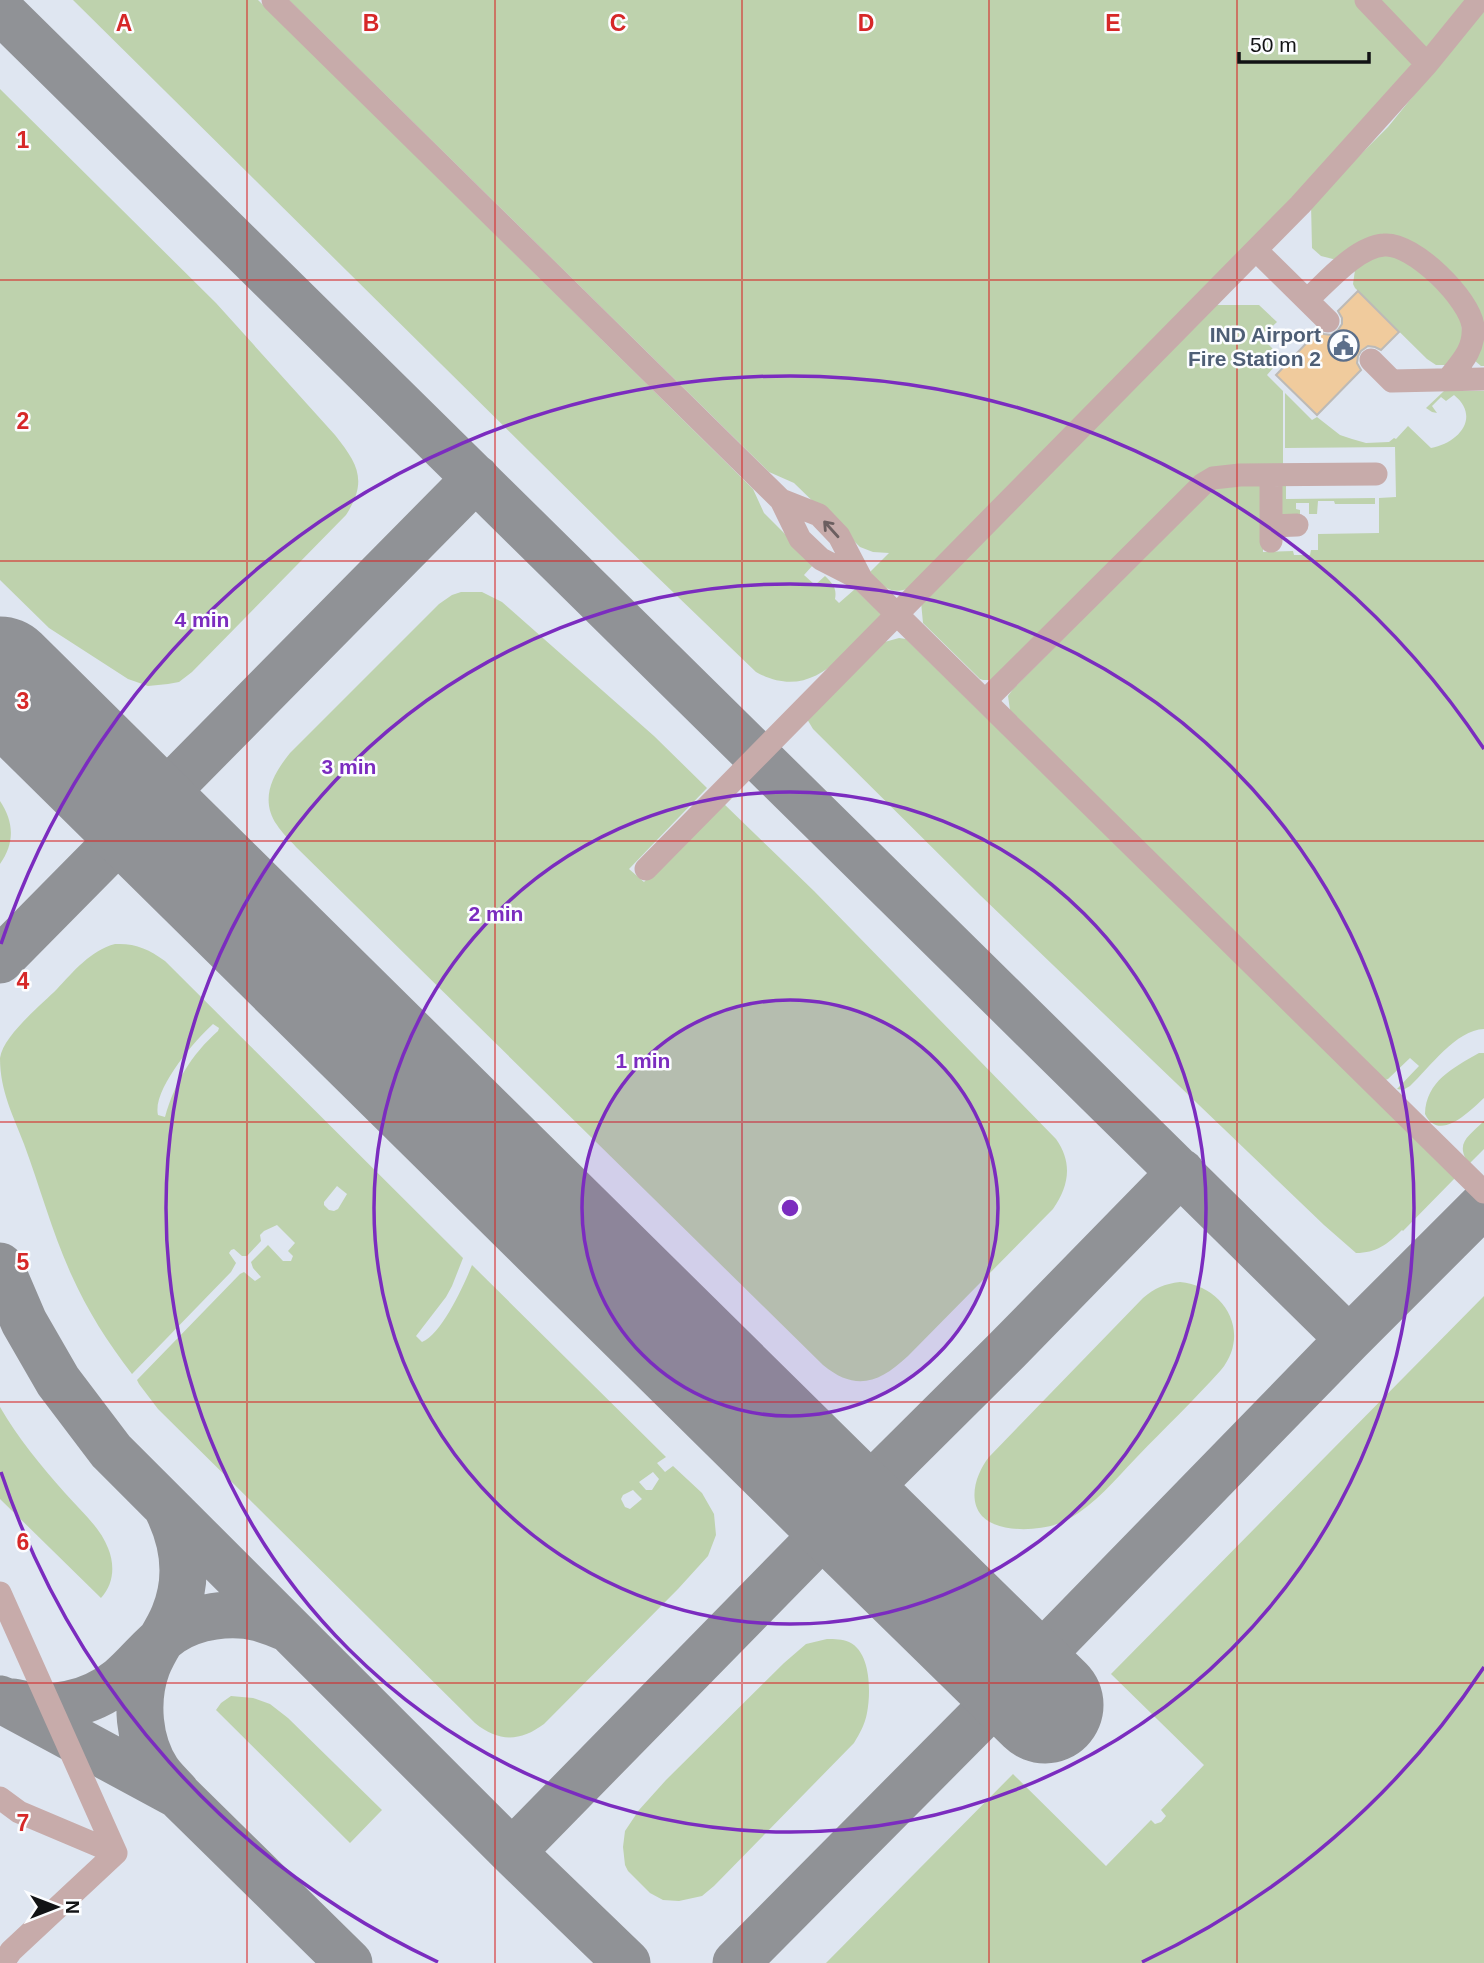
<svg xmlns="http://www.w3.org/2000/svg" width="1484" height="1963" font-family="Helvetica,sans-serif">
	<rect width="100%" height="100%" fill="#edf0f4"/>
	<path fill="#dfe6f1" d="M0,0H1484V1963H0Z"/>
	<path fill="#bed2ad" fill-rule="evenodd" d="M73,0H258L753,489L764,513L811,560L813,565L804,575L815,585L825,576C833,584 837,588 835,599L839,603L855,589L882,615C846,651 813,704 756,672L622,543Z
		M289,0H1360L1412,59L1411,66L1347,144L907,589C889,595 881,585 870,572L889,553L873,552L860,547L794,483L769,472Z
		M1372,0H1466L1426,48Z
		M1484,9V366H1481L1474,360L1479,350L1421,250L1333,259L1321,256L1312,248L1311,204L1388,127Z
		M0,89L216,303L335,435C358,464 368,481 346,515L192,672L179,682L168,684L148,686L128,679L49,628L0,580Z
		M1379,253L1407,259L1454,305L1461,316L1463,347L1447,365H1436L1427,359L1355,288L1353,284L1355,270Z
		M1215,305H1259L1277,322L1261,337L1282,358L1267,375L1283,391V465H1234L993,680H983L980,679L923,623L921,602Z
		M1444,391H1484V1029C1456,1030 1430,1067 1410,1086L1403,1090L1397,1089L1419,1066L1410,1058L1388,1079L1383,1081L1013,713L1010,710L1008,696L1013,689L1212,489L1260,484L1263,508V552L1293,551L1294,555H1310L1311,550H1318V534L1379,533V498L1396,497L1395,447L1285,448V393L1312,420L1317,417L1340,435L1352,439L1366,443L1389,442L1394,438L1396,439L1408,426L1431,448C1459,443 1481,417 1454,395L1446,401L1441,397L1432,406L1437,413L1432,412L1426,408Z
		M1278,485L1286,486V499L1375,498V504H1335L1334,501H1318L1317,514H1309V503H1296V509L1300,510V514L1278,515Z
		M461,592H482L502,602L654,736L707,788L629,869L644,882L722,802L814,891L1056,1139C1073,1163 1069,1186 1053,1209L908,1356C879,1383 856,1392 823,1365L296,847C290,840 282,833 277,825C259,799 273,774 290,753L439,604L452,595Z
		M899,638L906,639L1455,1178L1403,1231L1402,1230C1388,1244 1376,1253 1356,1253L1324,1225L981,896L813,729L807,719L881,643Z
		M0,801C14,822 15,843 0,864Z
		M115,944C135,943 149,949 165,961L463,1258L452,1286L446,1297L416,1336L422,1342C442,1334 464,1285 472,1265L666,1457L657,1463L665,1472L673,1466L702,1493L714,1514L716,1535L708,1556L678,1589L544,1724C520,1742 498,1742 475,1723L158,1409L139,1384L137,1380L240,1274L244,1272L255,1281L261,1277L253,1268L251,1262L268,1245L283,1261H291L293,1256L288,1251L295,1243L277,1225L264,1231L260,1235L261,1241L247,1256H242L234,1249L231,1250L229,1253L236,1263L231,1272L132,1374C108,1343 87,1310 71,1274C52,1232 40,1187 24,1144C13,1115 0,1091 0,1058C3,1036 41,1005 57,989C73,972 91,950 115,944ZM213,1024L219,1028L218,1031C191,1055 175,1082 165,1117L158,1115C152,1090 195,1040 213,1024ZM337,1186L347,1194L338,1209L334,1211L329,1210L324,1205V1202ZM653,1472L659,1479L652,1490H646L639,1482ZM633,1490L642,1499L630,1509L625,1507L621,1499L623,1495Z
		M1479,1053H1484V1098C1470,1111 1439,1143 1425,1114C1426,1081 1453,1068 1479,1053Z
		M1484,1121V1149L1469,1164C1454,1143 1469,1136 1484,1121Z
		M1180,1282C1224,1286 1252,1332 1221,1370C1194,1400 1164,1429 1136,1458C1115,1480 1095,1504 1069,1519C1048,1531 1000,1535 982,1516C967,1499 977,1472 989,1457L1143,1298C1155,1288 1164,1284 1180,1282Z
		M1484,1296V1963H826L1013,1774L1106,1866L1151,1820L1155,1824L1161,1822L1166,1816L1161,1810L1204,1765L1111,1674Z
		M0,1407C18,1438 41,1466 65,1493C80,1510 100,1527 108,1548C115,1565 114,1584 101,1598L0,1499Z
		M827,1639C835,1639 842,1639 849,1642C871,1652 871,1692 867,1713C865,1724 860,1733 854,1743L714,1886L702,1896L679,1901L663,1900L650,1893L628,1871L625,1865L623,1847L625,1831L639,1810L666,1780L784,1663L806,1644Z
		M231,1696L253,1698L270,1704L288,1718L382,1810L350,1843L216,1710L221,1703Z"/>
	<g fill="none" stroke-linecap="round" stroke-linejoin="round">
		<path stroke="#909296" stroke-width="47" d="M0,10L1349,1339
			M0,960L476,478
			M0,1266L24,1322L58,1381L111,1451L512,1852L627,1963
			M168,1510C184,1543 189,1579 174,1615C167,1633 154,1648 147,1667C135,1700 138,1742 158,1772C163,1779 170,1786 176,1792
			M0,1699L178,1795L349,1963
			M13,1702C50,1712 89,1705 120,1680C138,1665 151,1646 171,1632C195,1616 231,1611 259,1618C269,1621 280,1625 289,1629
			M512,1852L806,1552L846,1510L1007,1350L1181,1172
			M736,1963L1018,1679L1349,1339L1484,1204"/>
		<path stroke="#909296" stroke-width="117" d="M0,675L846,1510L1045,1705"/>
	</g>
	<path fill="#f0cb9d" stroke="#bdbab6" stroke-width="2" d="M1358,291L1399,332L1381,350L1375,347L1368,346L1361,351L1358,356L1357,363L1361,370L1317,415L1276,375L1318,331L1324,334L1331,335L1338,330L1342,324V318L1338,311Z"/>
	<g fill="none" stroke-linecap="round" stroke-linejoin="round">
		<path stroke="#c7abaa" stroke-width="23" d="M273,0L781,500L800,539L821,559L862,580L1484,1192
			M1366,0L1427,64
			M1256,250L1328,321
			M1307,300C1327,282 1356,247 1384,245C1413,242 1471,300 1473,327C1475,349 1461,363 1448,379
			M1371,360L1392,381L1484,379
			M1271,475V541
			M781,500L819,515L839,536L862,580
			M1271,526L1297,525
			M985,701L1203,484L1213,478L1240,475L1376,474
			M646,869L1300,205L1427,64L1479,0
			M0,1593L116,1853
			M0,1798L19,1812L116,1853
			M3,1963L11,1951L116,1853"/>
	</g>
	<defs><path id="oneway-shaft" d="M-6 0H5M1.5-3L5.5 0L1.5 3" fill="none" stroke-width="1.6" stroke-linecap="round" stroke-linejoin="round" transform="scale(1.75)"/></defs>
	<use stroke="#6c5f60" href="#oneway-shaft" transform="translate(831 529) rotate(-132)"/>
	<path fill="none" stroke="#d62828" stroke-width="2" stroke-opacity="0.55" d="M247,0V1963M495,0V1963M742,0V1963M989,0V1963M1237,0V1963M0,280H1484M0,561H1484M0,841H1484M0,1122H1484M0,1402H1484M0,1683H1484"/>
	<circle cx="790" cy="1208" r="208" fill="#7b2cbf" fill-opacity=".12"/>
	<g fill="none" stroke="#7b2cbf" stroke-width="3.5">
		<circle cx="790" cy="1208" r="208"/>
		<circle cx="790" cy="1208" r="416"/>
		<circle cx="790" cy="1208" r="624"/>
		<path d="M1484 1667A832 832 0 0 1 1142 1962M438 1962A832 832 0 0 1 1 1472M1 944A832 832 0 0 1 1484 749"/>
	</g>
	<defs>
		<symbol id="civic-ring" viewBox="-11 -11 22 22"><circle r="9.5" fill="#fcfdff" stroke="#5c6f8a" stroke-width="1.5"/><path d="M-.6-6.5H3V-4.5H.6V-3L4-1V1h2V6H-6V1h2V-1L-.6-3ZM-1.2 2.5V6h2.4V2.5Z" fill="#5c6f8a"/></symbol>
	</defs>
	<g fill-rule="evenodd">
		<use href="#civic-ring" x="1326" y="328" width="35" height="35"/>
	</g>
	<g text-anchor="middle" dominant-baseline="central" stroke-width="5" stroke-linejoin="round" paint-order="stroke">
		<g font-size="21" font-weight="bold" fill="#4e5e75" stroke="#fcfdff" text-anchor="end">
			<text x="1321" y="334">IND Airport<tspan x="1321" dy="24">Fire Station 2</tspan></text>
		</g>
	</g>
	<g font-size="23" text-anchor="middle" font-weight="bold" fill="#d62828" stroke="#fcfdff" stroke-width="5" stroke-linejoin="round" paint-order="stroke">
		<text x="124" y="31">A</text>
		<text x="371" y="31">B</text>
		<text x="618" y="31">C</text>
		<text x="866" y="31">D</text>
		<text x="1113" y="31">E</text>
		<text x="23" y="148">1</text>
		<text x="23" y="429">2</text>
		<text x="23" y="709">3</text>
		<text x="23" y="989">4</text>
		<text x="23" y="1270">5</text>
		<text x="23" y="1550">6</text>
		<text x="23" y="1831">7</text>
	</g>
	<circle cx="790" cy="1208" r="10" fill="#7b2cbf" stroke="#fcfdff" stroke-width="3.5"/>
	<g font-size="21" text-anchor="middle" font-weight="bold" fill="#7b2cbf" stroke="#fcfdff" stroke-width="5" stroke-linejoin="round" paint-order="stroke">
		<text x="202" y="627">4 min</text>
		<text x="349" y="774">3 min</text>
		<text x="496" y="921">2 min</text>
		<text x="643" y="1068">1 min</text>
	</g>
	<g transform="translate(56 1907) rotate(90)" stroke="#fcfdff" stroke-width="5" paint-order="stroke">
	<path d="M0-5L12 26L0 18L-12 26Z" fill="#121315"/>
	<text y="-10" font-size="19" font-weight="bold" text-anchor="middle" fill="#121315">N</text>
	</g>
	<path d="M1239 52v10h130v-10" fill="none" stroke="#121315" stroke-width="3.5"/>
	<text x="1250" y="52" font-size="21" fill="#121315" stroke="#fcfdff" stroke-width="5" paint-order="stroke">50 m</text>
</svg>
